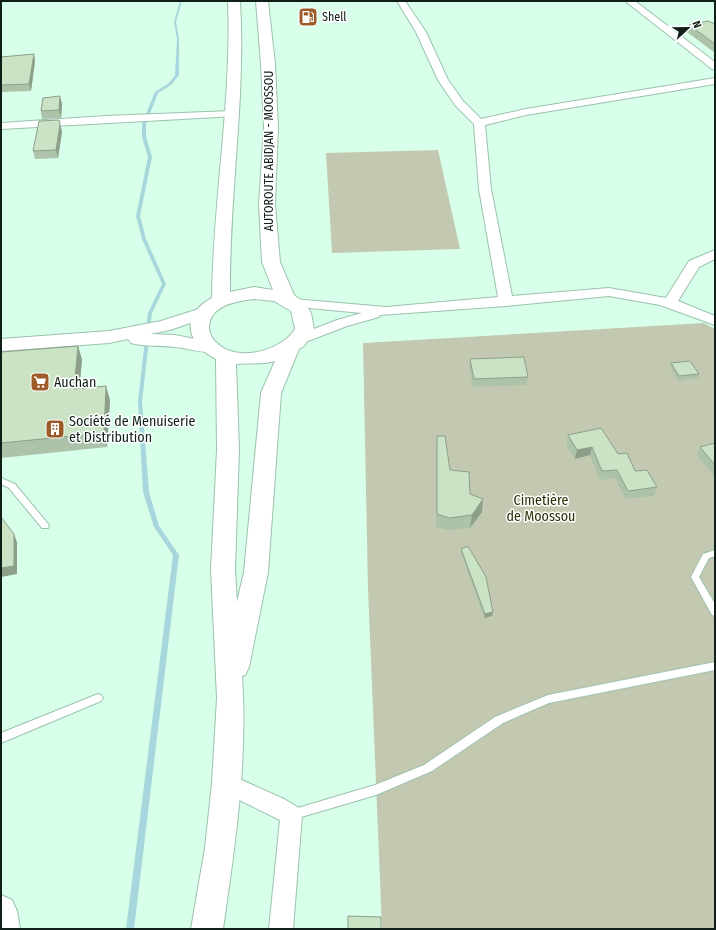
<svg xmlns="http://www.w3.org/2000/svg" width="716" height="930" font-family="'Fira Sans Condensed',sans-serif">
	<rect width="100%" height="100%" fill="#d8ffea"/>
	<path fill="#c3c9b0" d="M438,150L460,249L332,253L326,153Z
		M704,323L715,329V929H382L368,589L363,343Z"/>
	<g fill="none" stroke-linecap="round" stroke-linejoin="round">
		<path fill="#a7d6dc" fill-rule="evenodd" d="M180,1H182L176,22L179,39V75L171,85L158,93L146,124V137L152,157L140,216L146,239L166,284L152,313L150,328L148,329L146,328L148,313L162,284L142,239L136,216L148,157L142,137V124L155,92L169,83L175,75L177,39L174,22Z
			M145,339H147L149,340L142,402L149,492L159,526L179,555L134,929H126L173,555L154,527L143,492L138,402Z"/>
		<defs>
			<path id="service" d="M1,478L15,484L48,524L49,526L48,528H42L9,488L1,484Z
				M715,550V556L709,558L699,577L715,604V616L712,615L691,577L703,554Z
				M715,662V670L549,703L503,723L432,771L376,795L291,820L287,819L286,815L287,811L291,810L375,785L424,765L495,717L548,695Z
				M98,694L101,695L103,698L101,701L1,743V733Z"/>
			<path id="minor" d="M397,1H405L426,32L448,80L463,101L481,119L526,109L715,78V84L526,115L485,125L491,189L512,296L609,288L666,298L689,261L715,250V259L699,267L678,301L715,316V325L660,305L609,296L506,306L380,315L379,317L347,326L303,343H293L291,340L293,337L337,320L362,313L288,306L286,303L288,300L293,299L386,307L498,297L479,189L474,124L455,105L438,80L416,32Z
				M625,1H635L715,62V70L712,69Z
				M232,111L237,114L236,116L1,129V123L106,116Z
				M226,773L284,799L299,808L302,815L293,929H269L280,820L219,790L216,783L219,776Z"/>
			<path id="tertiary" d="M205,307L211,308L214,312L211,316L170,330L150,334L175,335L215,343L218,347L215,351C202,354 188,348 175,347C160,345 145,347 131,343L128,339L109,343L1,351V339L109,331L161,321Z"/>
			<path id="secondary" d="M1,895L12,900L17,911L20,929H1Z"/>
			<path id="trunk" d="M228,1H240C246,98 229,194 230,292L254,287L273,290L262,262L259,204L264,127L261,64L256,1H268L275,64L278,127L275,204L280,262L294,295L305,303L311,313L314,329L304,346L299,349L281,393L268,572L249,667L245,675L242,676C248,760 235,846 223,929H191L205,848L212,783L217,698L211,569L217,450L216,359C187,345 179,315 212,298C213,199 232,101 228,1ZM254,299L274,301L291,311L295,329C282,351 236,363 217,343C212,339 209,333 209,327C210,305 237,301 254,299ZM275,361L261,393L244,572L237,602L235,569L239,450L236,364L265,363Z"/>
		</defs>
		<use href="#service" stroke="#9cc2ae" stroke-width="2"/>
		<use href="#minor" stroke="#9cc2ae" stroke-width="2"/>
		<use href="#tertiary" stroke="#9cc2ae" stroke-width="2"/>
		<use href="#secondary" stroke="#9cc2ae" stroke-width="2"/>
		<use href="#trunk" stroke="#9cc2ae" stroke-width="2"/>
		<use href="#service" fill="#fff" fill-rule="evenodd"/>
		<use href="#minor" fill="#fff" fill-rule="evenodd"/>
		<use href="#tertiary" fill="#fff" fill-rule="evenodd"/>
		<use href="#secondary" fill="#fff" fill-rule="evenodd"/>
		<use href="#trunk" fill="#fff" fill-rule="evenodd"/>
	</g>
	<path fill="#adc3a9" d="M715,24V53L687,32L689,25Z
		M34,54L35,61L31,91L1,92V57Z
		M62,104L61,118L42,119L41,111Z
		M59,120L62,132L58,158L35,159L33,151Z
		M78,346L82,360L79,389L110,400L107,447L1,458V352Z
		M470,359L528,377L526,385L473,387L469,367Z
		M671,363L699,374L698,378L678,381L670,367Z
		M568,435L618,454L635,471L657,487L654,496L625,499L615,478L600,480L590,455L575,459L566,444Z
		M437,436L450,470L470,494L482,512L470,528L448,530L436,527V449Z
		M715,443V474L713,475L697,455L700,447Z
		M461,549L493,612L492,616L484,618L461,553Z"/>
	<path fill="#8d9f89" d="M34,54L35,61L31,91L29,84Z
		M60,96L62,104L61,118L59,110Z
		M60,124L62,132L58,158L56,150Z
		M78,346L82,360L78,403L74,389Z
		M106,386L110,400L107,447L104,433Z
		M592,447L590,455L575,459L577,450Z
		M483,499L482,512L470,528L472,515Z
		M14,534L17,542V574L1,577V568Z
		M493,612L492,616L484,618L485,614Z"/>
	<path fill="#c9e3c4" stroke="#8d9f89" d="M708,21L715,24V44L689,25Z
		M34,54L29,84L1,85V57Z
		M60,96L59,110L41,111L43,98Z
		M59,120L60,124L56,150L33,151L39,121Z
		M78,346L74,389L106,386L104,433L1,443V352Z
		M524,357L528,377L474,379L470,359Z
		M690,361L699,374L679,376L671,363Z
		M601,428L618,454L627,453L635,471L647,470L657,487L628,491L617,470L602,471L592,447L577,450L568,435Z
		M437,436H445L450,470L469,472L470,494L483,499L472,515L449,518L437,514Z
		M715,443V465L700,447Z
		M1,517L14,534V566L1,568Z
		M468,546L486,577L493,612L485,614L461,549Z
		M348,916L381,917V929H348Z"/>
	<defs>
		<symbol id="fuel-square" viewBox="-11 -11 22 22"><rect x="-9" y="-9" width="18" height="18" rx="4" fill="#9e5b2a" stroke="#fff"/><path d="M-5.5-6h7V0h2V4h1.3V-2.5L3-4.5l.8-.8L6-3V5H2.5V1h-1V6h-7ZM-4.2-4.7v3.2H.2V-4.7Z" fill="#fff"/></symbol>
		<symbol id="supermarket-square" viewBox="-11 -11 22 22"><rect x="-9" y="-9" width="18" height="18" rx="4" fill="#9e5b2a" stroke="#fff"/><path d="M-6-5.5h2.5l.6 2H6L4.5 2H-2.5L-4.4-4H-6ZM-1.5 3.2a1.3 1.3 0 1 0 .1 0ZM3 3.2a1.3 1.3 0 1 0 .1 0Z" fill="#fff"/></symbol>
		<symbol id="building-square" viewBox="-11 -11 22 22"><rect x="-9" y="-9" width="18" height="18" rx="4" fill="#9e5b2a" stroke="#fff"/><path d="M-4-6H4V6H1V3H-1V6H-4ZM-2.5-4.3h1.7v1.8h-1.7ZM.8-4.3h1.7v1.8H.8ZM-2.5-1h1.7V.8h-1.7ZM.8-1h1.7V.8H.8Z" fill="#fff"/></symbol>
	</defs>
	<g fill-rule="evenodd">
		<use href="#fuel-square" x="297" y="6" width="22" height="22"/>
		<use href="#supermarket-square" x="29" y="371" width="22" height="22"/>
		<use href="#building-square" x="44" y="418" width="22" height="22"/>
	</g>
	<g text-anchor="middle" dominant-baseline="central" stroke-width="3" stroke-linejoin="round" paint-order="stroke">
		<g font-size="12" fill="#101f18" stroke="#fff" text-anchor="start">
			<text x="322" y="17">Shell</text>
		</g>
		<g font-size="12" fill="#101f18" stroke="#fff">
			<text transform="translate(269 151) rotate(-90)">AUTOROUTE ABIDJAN - MOOSSOU</text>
		</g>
		<g font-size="14" fill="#101f18" stroke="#fff" text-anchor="start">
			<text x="54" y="382">Auchan</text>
			<text x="69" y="421">Société de Menuiserie<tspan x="69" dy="16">et Distribution</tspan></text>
		</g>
		<g font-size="14" fill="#293004" stroke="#fff">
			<text x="541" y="500">Cimetière<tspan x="541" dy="16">de Moossou</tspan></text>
		</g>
	</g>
	<rect width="716" height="930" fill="none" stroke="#101f18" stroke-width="4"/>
	<g transform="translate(688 28) rotate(68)" stroke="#ffffff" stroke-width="3" paint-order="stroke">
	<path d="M0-3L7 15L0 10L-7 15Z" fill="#101f18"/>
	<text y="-6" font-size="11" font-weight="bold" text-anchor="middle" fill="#101f18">N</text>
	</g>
</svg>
